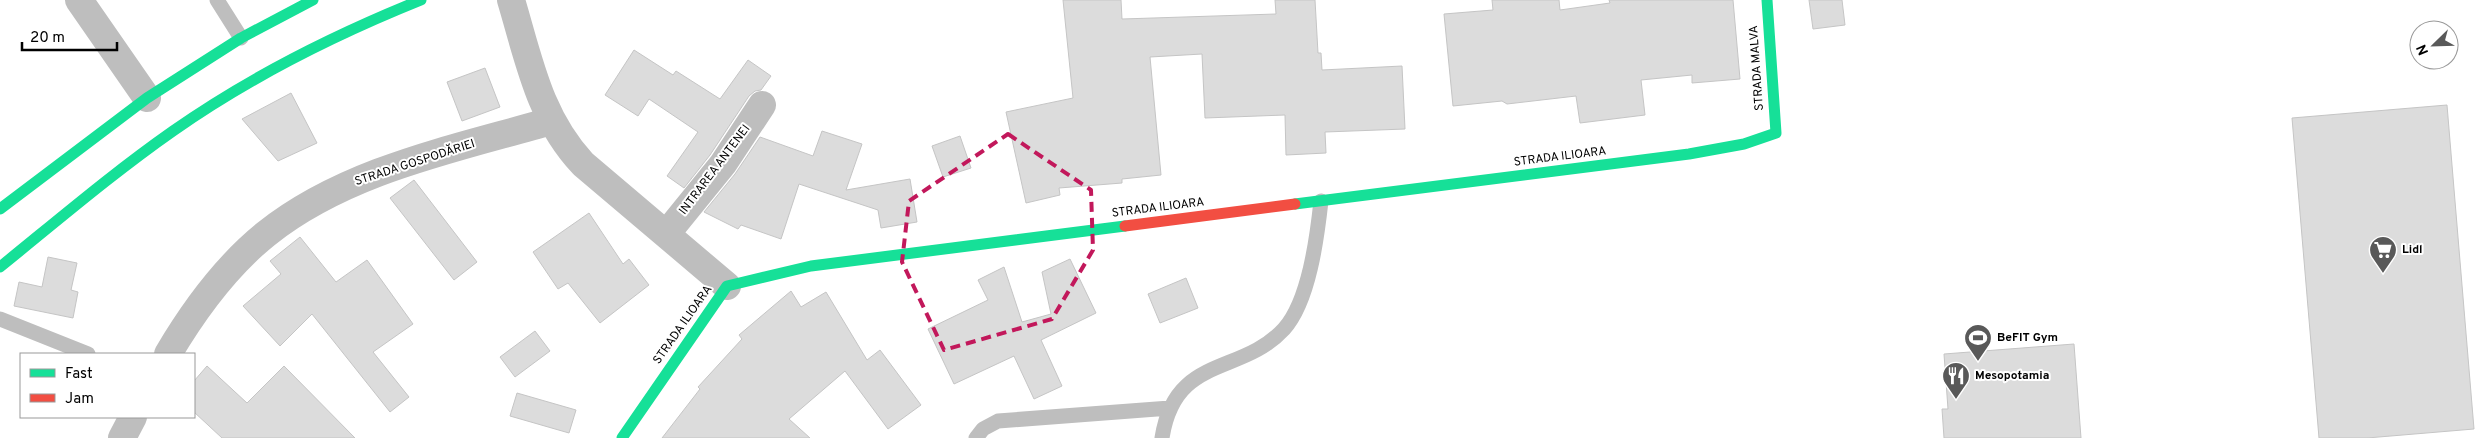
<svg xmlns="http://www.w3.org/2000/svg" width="2479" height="438" font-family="Overpass,sans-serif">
	<rect width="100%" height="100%" fill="#fff"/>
	<path fill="#dcdcdc" stroke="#c5c5c5" d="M1063,0H1121L1122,19L1276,14L1275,0H1315L1318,53H1321L1322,70L1402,66L1405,129L1325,132L1326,153L1286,155L1285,115L1205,118L1202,54L1150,57L1161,175L1122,179V183L1059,188L1060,195L1026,203L1006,112L1073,98Z
		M1492,0H1559L1560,10L1610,3L1609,0H1733L1740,79L1692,83V75L1641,80L1645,115L1580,123L1576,96L1507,104L1502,101L1453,106L1444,14L1493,10Z
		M1809,0H1842L1845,25L1813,29Z
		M634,50L673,75L676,71L720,99L748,60L771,76L761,90L755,91L749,96L710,155L684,188L667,176L698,132L649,99L638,116L605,95Z
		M485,68L500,107L462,121L447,82Z
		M291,93L317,143L278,161L242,119Z
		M2447,105L2474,429L2367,438H2319L2292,118Z
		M822,131L862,144L846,190L910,179L917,222L881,228L878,210L799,184L781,239L741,225L738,229L704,212L735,174L760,137L813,156Z
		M960,136L971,168L943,177L932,146Z
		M414,180L477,262L454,280L390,198Z
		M589,213L623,264L629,259L649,285L600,323L568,283L558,289L533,252Z
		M300,237L336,282L367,260L413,324L373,352L409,397L390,412L312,314L280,346L243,306L281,274L270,261Z
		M48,257L77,263L71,290L78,292L73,318L14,306L19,282L42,287Z
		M1070,259L1096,313L1041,340L1062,386L1034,399L1014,356L954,384L928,329L988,300L978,280L1004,267L1022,322L1051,314L1042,272Z
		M1186,278L1198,308L1160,323L1148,294Z
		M791,291L801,307L826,292L867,360L880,350L921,405L888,429L845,371L789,419L810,438H662L700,389L698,387L742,339L739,335Z
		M535,331L550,351L515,377L500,357Z
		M2074,344L2081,438H1944L1942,409H1948L1944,354Z
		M207,366L247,403L284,366L355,438H222L194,412V381Z
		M517,393L576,410L569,433L510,416Z"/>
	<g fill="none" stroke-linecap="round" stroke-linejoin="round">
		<path stroke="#bebebe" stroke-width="15" d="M217,0L241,38
			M0,319L88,354
			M976,438L983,429L998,421L1170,408
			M1162,438C1175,354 1241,376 1284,329C1309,301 1317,238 1321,201"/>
		<path stroke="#bebebe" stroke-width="28" d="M79,0L147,98
			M511,0C529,60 539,117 583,164L727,286
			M667,233L723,164L762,105
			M168,354C194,310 225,267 266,234C346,170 454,149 551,121
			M122,438L133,417"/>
		<path stroke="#16e098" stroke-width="11" d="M1295,204L1689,154L1744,144L1776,133L1767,0
			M0,209L147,98L241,38L313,0
			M0,267C57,221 113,173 173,131C250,77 334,35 421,0
			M622,438L727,286L811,266L1125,226"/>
		<path stroke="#f24e42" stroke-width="11" d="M1125,226L1295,204"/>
	</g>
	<path fill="none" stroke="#c2185b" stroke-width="4" stroke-dasharray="10 6" stroke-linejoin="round" d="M1008,134L1091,190L1093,250L1052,319L944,350L902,262L909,201Z"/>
	<defs>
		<symbol id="supermarket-pin" viewBox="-11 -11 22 30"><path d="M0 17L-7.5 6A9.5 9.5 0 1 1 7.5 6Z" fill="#595959" stroke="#fff"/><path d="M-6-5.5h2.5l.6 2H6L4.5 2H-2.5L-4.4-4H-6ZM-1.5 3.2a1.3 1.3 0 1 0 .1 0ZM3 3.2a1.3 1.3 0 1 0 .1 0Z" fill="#fff"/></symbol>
		<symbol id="stadium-pin" viewBox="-11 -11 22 30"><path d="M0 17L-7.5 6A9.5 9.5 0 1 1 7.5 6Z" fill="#595959" stroke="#fff"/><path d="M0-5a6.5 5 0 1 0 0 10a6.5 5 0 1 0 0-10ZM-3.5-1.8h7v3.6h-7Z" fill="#fff"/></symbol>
		<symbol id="restaurant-pin" viewBox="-11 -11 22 30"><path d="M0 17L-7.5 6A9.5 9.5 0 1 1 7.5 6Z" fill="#595959" stroke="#fff"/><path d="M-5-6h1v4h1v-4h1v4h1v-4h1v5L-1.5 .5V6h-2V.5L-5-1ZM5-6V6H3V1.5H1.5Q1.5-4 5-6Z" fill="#fff"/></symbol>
	</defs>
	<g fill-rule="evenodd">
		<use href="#supermarket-pin" x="2367" y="234" width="32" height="43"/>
		<use href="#stadium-pin" x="1962" y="322" width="32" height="43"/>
		<use href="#restaurant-pin" x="1940" y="360" width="32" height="43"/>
	</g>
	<g text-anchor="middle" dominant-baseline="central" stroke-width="4" stroke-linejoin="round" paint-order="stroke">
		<g font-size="12" fill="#000" stroke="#fff">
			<text transform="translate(1757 68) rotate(-94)">STRADA MALVA</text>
			<text transform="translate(1560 157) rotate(-7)">STRADA ILIOARA</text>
			<text transform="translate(415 163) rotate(-18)">STRADA GOSPODĂRIEI</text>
			<text transform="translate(715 170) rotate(-53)">INTRAREA ANTENEI</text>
			<text transform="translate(1158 208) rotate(-7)">STRADA ILIOARA</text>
			<text transform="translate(683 325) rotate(-55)">STRADA ILIOARA</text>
		</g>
		<g font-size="12" font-weight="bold" fill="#000" stroke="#fff" text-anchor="start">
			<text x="2402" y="250">Lidl</text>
			<text x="1997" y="338">BeFIT Gym</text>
			<text x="1975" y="376">Mesopotamia</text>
		</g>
	</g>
	<rect x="20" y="353" width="175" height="65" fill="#ffffff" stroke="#999999"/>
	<rect x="30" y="369" width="25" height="8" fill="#16e098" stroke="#999999"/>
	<text x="65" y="378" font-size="15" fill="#000000">Fast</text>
	<rect x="30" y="394" width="25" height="8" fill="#f24e42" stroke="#999999"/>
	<text x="65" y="403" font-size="15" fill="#000000">Jam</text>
	<g transform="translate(2434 45) rotate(247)"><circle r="24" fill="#ffffff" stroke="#999999"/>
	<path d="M0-4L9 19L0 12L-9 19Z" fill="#595959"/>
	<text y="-8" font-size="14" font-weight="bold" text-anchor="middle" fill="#000000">N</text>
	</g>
	<path d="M22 42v8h95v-8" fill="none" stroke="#000000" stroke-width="2.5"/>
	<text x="30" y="42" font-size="15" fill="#000000" stroke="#ffffff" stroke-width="4" paint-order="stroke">20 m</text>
</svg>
